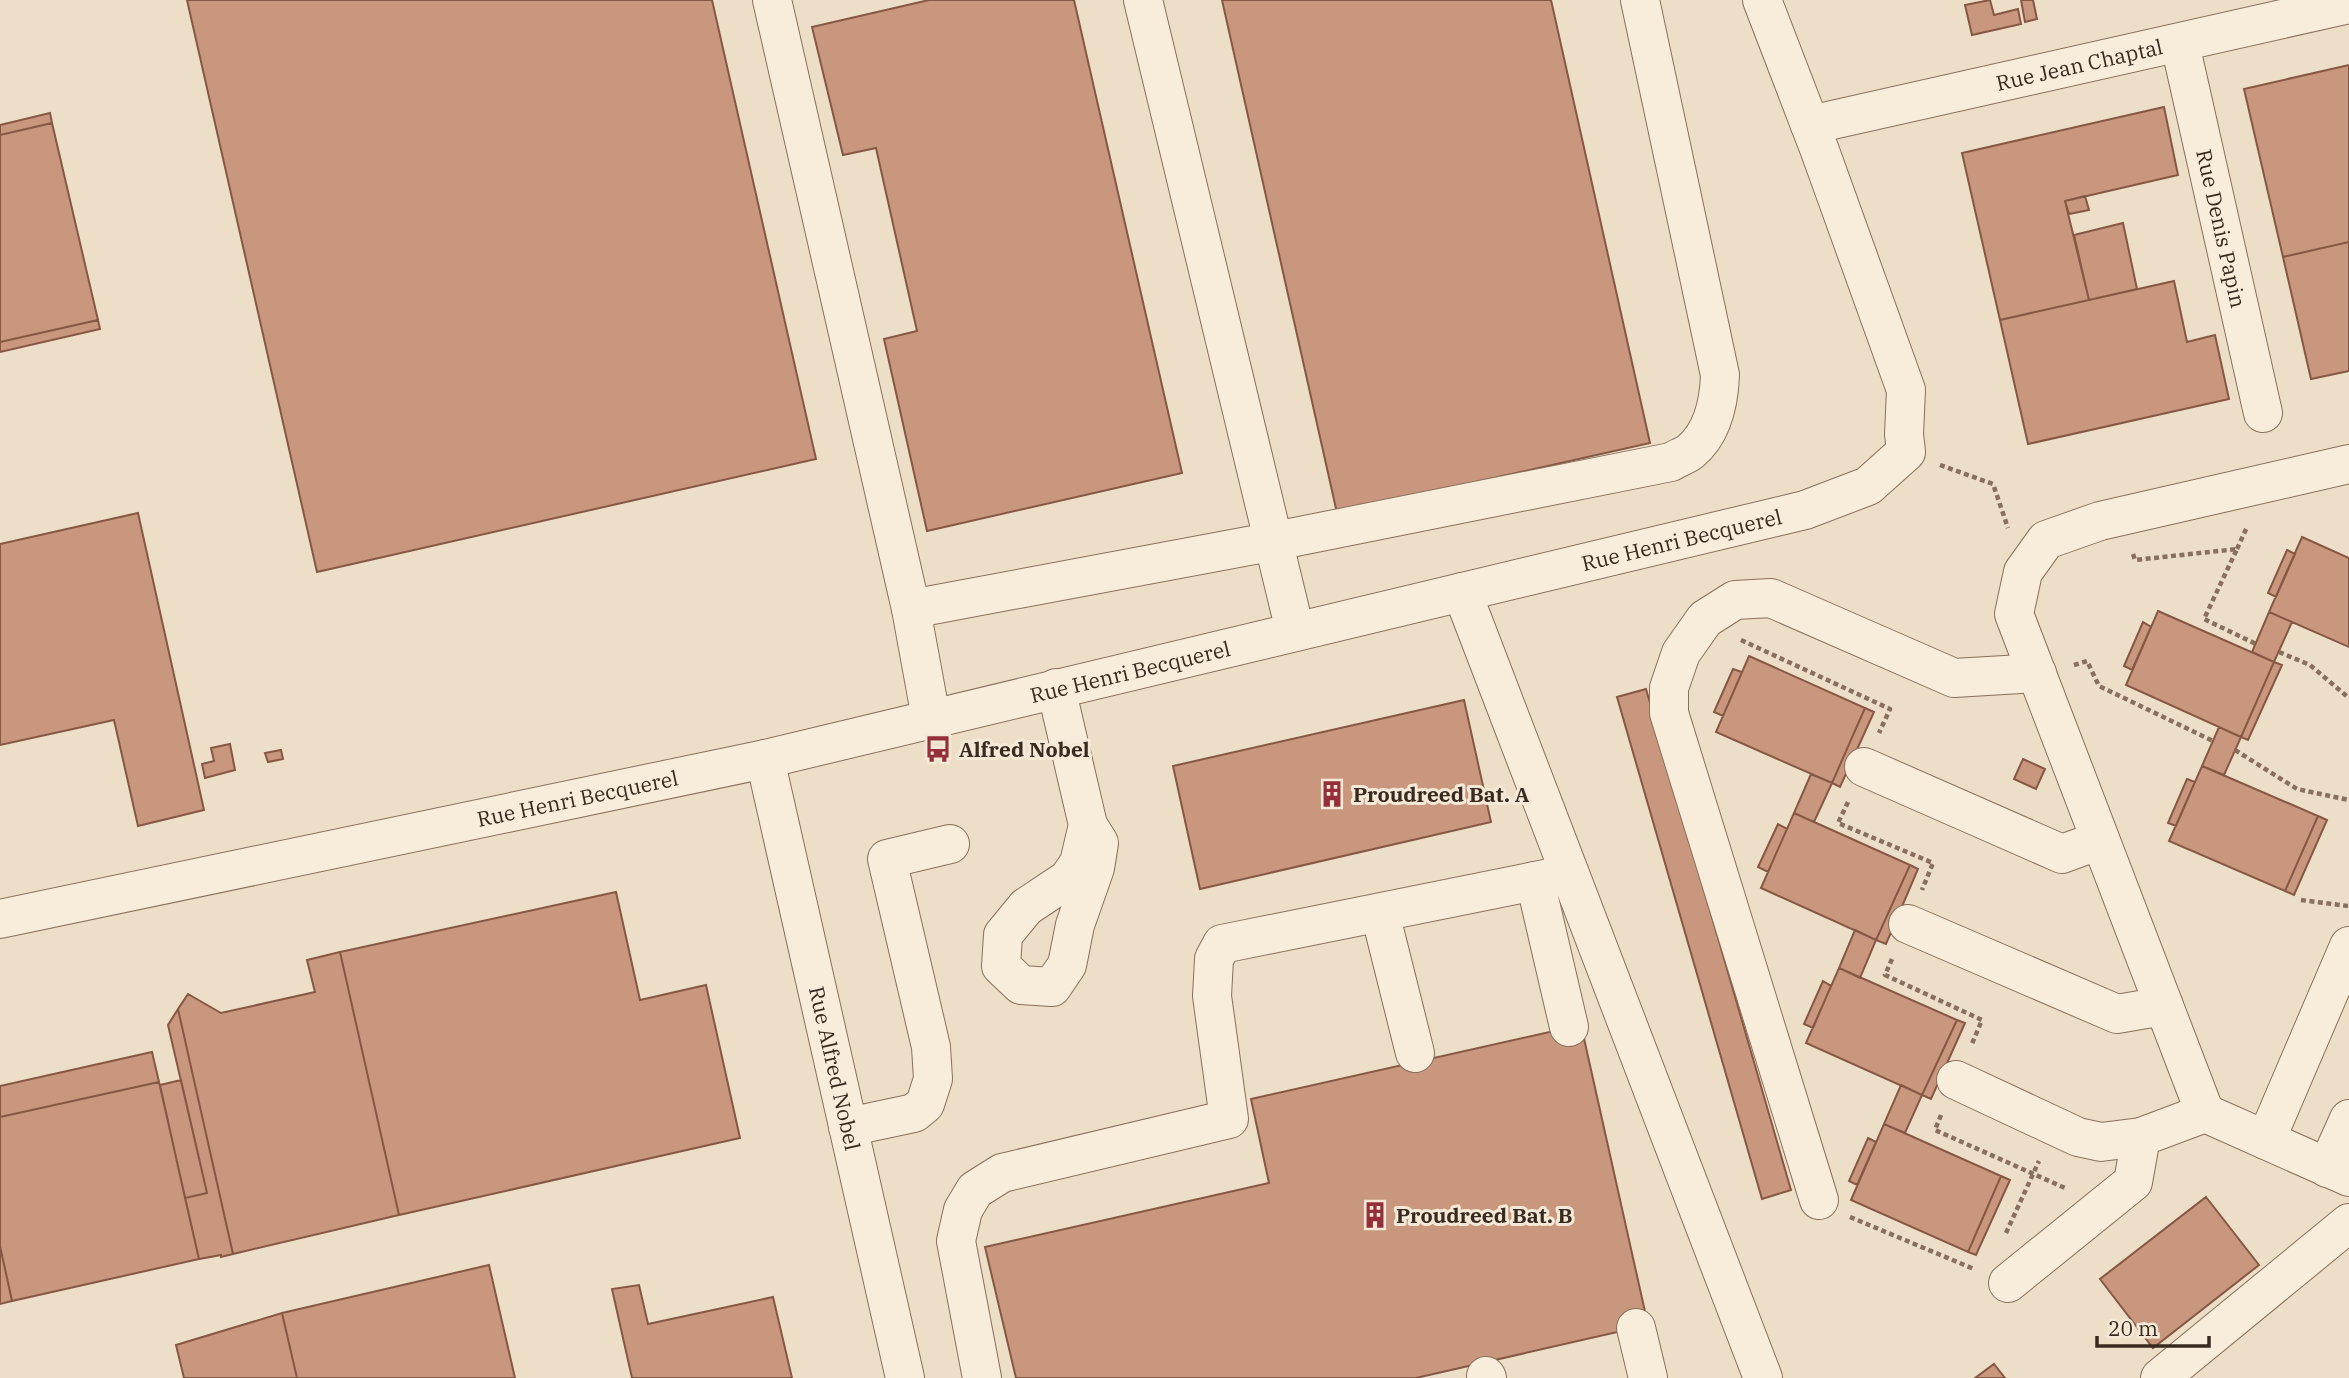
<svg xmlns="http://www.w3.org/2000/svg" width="2349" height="1378" font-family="'IBM Plex Serif',serif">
	<rect width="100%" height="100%" fill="#eddec7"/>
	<path fill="#c9977e" stroke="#865844" stroke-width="2" d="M187,0H712L816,459L317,572Z
		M929,0H1074L1182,473L927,531L884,339L917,331L876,148L843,155L812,27Z
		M1222,0H1551L1650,443L1337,513Z
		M1990,0L1994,15L2018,9L2021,24L1972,35L1965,5Z
		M2021,0H2033L2037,19L2025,22Z
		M2349,65V242L2283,257L2244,89Z
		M2164,107L2178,175L2065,201L2089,300L2000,320L1962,153Z
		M50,113L52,123L0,135V125Z
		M52,123L98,320L0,342V135Z
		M2085,196L2089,210L2069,214L2065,201Z
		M2123,223L2137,289L2089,300L2074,235Z
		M2349,242V371L2311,379L2283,257Z
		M2174,281L2187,342L2215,335L2229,399L2028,444L2000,320Z
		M98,320L100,329L0,352V342Z
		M138,513L204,810L138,826L114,720L0,745V544Z
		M2302,537L2349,558V647L2269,612Z
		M2287,550L2295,554L2276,597L2268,593Z
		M2158,611L2274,662L2241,737L2126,685Z
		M2269,612L2292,622L2274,662L2252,652Z
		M2143,622L2151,627L2132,670L2124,666Z
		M1749,656L1865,708L1832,783L1716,732Z
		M2274,662L2282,665L2248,740L2241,737Z
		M1733,669L1742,672L1723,716L1714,712Z
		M1646,689L1791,1190L1762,1199L1617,697Z
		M1464,700L1491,822L1200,889L1173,766Z
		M1865,708L1874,712L1840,787L1832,783Z
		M2219,727L2241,737L2224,775L2202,766Z
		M230,744L235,770L205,778L202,764L214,761L211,748Z
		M281,750L283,759L268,762L265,753Z
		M2023,759L2045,769L2036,789L2014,779Z
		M2202,766L2318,816L2285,891L2169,841Z
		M1811,774L1832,783L1814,822L1794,813Z
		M2187,779L2195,782L2176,826L2168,823Z
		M1794,813L1910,865L1876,940L1761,888Z
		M2318,816L2327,820L2294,895L2285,891Z
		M1778,824L1787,829L1768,872L1758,867Z
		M1910,865L1918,869L1886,944L1876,940Z
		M616,892L640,1000L706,985L740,1138L399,1215L340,952Z
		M1855,930L1876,940L1860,978L1839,968Z
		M340,952L399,1215L233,1254L178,1009L188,994L221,1013L315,992L307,960Z
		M1839,968L1957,1020L1922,1095L1806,1043Z
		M1823,981L1831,986L1813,1028L1804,1024Z
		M178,1009L233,1254L221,1257V1255L199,1259L185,1198L207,1193L168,1025Z
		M1957,1020L1965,1023L1931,1099L1922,1095Z
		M1581,1025L1648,1325L1416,1378H1016L985,1247L1269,1183L1251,1099Z
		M152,1052L159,1082L0,1117V1086Z
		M181,1080L207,1193L185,1198L160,1085Z
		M159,1082L199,1259L12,1301L0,1246V1117Z
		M1901,1085L1922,1095L1905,1133L1884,1124Z
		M1884,1124L2001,1176L1968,1252L1851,1200Z
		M1868,1138L1876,1142L1857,1185L1849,1181Z
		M2001,1176L2010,1180L1976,1255L1968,1252Z
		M2206,1197L2259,1265L2153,1348L2100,1279Z
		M0,1246L12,1301L0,1304Z
		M489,1265L515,1378H297L282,1313Z
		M639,1285L648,1324L773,1297L792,1378H632L612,1289Z
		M282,1313L297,1378H184L176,1345Z
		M1994,1364L2005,1378H1975Z"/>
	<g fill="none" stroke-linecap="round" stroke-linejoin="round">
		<defs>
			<g id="minor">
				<path d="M772,0L911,609"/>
				<path d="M1143,0L1295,631"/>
				<path id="s1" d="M2180,44L2263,413"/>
				<path id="s2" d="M1810,125L2349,4"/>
				<path d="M2349,464L2100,521L2046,540L2023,572L2014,614L2205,1113L2349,1177"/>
				<path d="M1462,592L1763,1378"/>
				<path d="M1056,688L1088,825L1099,843L1095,868L1075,925L1067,965L1052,987L1021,985L1001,966L1003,935L1026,907L1068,879L1079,863L1088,825"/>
				<path d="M931,718L911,609L1275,541L1671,462C1677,458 1685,456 1691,451C1712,433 1719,402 1720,375L1640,0"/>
				<path id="s3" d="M765,759L905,1378"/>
				<path d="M1864,767L2062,854L2100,840"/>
				<path d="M1535,881L1569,1027"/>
				<path d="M1380,913L1415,1053"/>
				<path id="s4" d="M0,919L765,759L1805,510L1868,486L1906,452L1904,434L1906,390L1820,151L1762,0"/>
				<path d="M1908,924L2117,1014L2164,1006"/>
				<path d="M1956,1080L2078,1137L2101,1142L2141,1137L2205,1113"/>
				<path d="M848,1127L914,1113L925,1104L933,1079L931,1047L887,859L950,844"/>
				<path d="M2266,1140L2349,946"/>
				<path d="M2327,1168L2349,1119"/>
				<path d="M1819,1200L1669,713V688L1681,653L1705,619L1735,600L1771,598L1954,678L2037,673"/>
				<path d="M2008,1283L2133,1182L2141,1137"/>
				<path d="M1636,1328L1648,1378"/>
				<path d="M1486,1376L1487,1378"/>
				<path d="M982,1378L956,1241L963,1210L975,1190L1002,1173L1229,1119L1212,996L1214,959L1222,944L1570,874"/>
				<path d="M2160,1378L2349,1223"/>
			</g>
		</defs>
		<use href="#minor" stroke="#88705d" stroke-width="40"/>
		<path stroke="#88705d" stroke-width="4.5" stroke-dasharray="5 3.5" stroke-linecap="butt" d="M1940,465L1993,484L2008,528
			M2237,549L2247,527
			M2133,554L2135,560L2237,549L2204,619L2256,644
			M1741,640L1890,709L1879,733
			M2279,652L2310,665L2349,698
			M2074,665L2087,661L2099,686L2213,741
			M2235,750L2297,789L2349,800
			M1848,802L1838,823L1933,863L1922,890
			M2301,900L2348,906
			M1892,959L1885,975L1982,1020L1971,1046
			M1941,1115L1935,1130L2065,1188
			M1850,1217L1974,1269
			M2006,1233L2039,1161"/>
		<use href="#minor" stroke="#f8ecda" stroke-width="38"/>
	</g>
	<defs>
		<symbol id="bus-bare" viewBox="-9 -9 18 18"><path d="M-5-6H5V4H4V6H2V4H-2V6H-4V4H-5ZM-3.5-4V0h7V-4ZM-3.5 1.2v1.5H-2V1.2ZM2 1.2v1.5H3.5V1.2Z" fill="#942f39" stroke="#f4e9d6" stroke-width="2.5" paint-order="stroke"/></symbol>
		<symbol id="building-bare" viewBox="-9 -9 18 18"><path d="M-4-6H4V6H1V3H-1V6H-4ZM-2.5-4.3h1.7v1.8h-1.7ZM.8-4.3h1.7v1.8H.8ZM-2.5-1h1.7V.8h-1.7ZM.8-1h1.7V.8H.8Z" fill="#942f39" stroke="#f4e9d6" stroke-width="2.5" paint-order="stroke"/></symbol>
	</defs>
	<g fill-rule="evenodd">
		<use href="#bus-bare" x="919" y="730" width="38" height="38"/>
		<use href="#building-bare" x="1313" y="775" width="38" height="38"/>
		<use href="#building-bare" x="1356" y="1196" width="38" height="38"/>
	</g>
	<g text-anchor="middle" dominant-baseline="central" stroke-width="6" stroke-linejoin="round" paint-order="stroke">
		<g font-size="21" fill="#392a20" stroke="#f4e9d6">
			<text stroke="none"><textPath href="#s2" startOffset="276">Rue Jean Chaptal</textPath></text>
			<text stroke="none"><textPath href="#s1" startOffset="189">Rue Denis Papin</textPath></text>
			<text stroke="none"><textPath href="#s4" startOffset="1724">Rue Henri Becquerel</textPath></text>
			<text stroke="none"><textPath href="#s4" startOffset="1157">Rue Henri Becquerel</textPath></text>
			<text stroke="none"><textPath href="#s4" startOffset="590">Rue Henri Becquerel</textPath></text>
			<text stroke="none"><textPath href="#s3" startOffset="317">Rue Alfred Nobel</textPath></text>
		</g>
		<g font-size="21" font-weight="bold" fill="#392a20" stroke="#f4e9d6" text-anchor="start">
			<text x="959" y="749">Alfred Nobel</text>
			<text x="1353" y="794">Proudreed Bat. A</text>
			<text x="1396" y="1215">Proudreed Bat. B</text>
		</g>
	</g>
	<path d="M2097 1336v10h112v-10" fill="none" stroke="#392a20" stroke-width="3.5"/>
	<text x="2108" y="1336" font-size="21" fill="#392a20" stroke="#f4e9d6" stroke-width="5" paint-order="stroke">20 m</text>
</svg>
